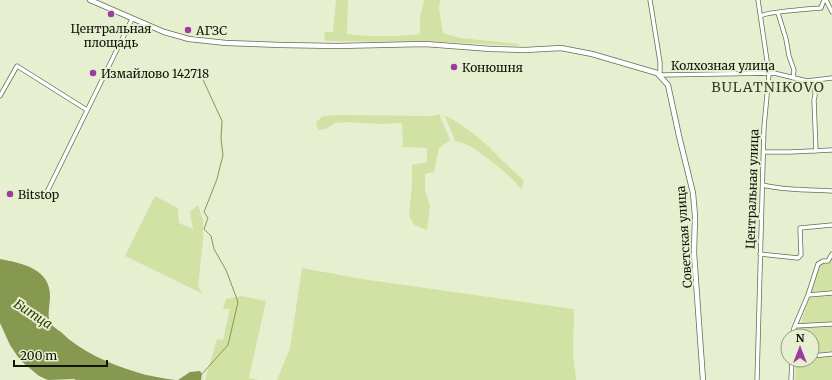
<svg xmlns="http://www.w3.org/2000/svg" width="832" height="380" font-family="Merriweather,serif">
	<rect width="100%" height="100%" fill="#e7efd1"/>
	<path fill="#d2e2a4" d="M336,0H348L347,34C371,37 395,37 420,34V17L424,0H440L439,8L443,33L460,38L519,44L518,46L443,42L326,41L324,38L325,32H333Z
		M439,114L450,140L439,148L434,172L425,174V190L430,206L427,230L414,225L409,216L412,186V165L427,162V148L403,147L402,123L380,124L347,122L335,123L326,129L318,130L316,122L323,116L339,115L432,116Z
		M445,116H446C461,124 475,134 487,145C499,157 509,168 523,179L524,181L521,190C517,180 478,150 468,145C464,143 459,142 455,141Z
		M155,196L178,208L179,223L193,229L190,212L198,205L203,220V240L198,286L203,294L125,256Z
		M832,259V380H795L796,360H812V336H797V335L820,263Z
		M302,268L362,279L574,309L573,353L576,380H277L290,348Z
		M242,296L266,301L249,378L258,380H205L217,339L223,340L230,309H223L226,299Z"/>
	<path fill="#879851" d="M0,259C22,263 51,269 50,297C50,305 47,315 50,322C52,326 58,330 61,332C81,352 110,364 136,372C148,376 162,378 175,380H76L74,379L48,380L39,376L20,360L10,345L0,323Z
		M200,371L202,374L201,380H178L190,372Z"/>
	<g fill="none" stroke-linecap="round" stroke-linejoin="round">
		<path stroke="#879851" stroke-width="1" d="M199,71L222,121L221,139L223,155L217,179L204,212L208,218L204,229L211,236L214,249L226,270L238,302L228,345L202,374"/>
		<defs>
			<path id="street" d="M650,0L660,62V75L774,73L807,81L832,78
				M826,0L832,12
				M778,13L786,39L789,56L794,70L793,78
				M761,16C765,12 810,9 821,8L824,0
				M815,81V96L814,100L816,151
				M0,96L17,66L87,110
				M764,152H790L832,150
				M763,185C785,191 809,189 832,191
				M47,192L132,19
				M760,254L798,258L801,255L800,228L832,225
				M808,295L832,293
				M795,326L832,324
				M792,336L794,328L808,295L818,264L823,261H828L832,254
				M812,356L832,354
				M757,380L764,127L769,74L758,0
				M791,380L792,360"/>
			<path id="secondary" d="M90,0L164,32L189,39L226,43L281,45L337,46L425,44L491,49L525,50L561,48L592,54L657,73L668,85L679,136L693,193L695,216L694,253L703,380"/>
		</defs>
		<use href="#street" stroke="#666d53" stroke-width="5"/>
		<use href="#secondary" stroke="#666d53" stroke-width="6"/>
		<use href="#street" stroke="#fff" stroke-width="3.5"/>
		<use href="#secondary" stroke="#fff" stroke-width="4.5"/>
	</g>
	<g fill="#9f3a9f" stroke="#e7efd1" stroke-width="1.5">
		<circle cx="111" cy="14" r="4"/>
		<circle cx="188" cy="30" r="4"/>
		<circle cx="454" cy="67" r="4"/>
		<circle cx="93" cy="73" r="4"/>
		<circle cx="10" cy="194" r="4"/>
	</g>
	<g text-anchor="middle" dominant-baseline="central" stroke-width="4" stroke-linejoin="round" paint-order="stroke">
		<g font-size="12" fill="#111409" stroke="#e7efd1" text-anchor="start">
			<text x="111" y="28" text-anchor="middle">Центральная<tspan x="111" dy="14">площадь</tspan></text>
			<text x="196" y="30">АГЗС</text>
			<text x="462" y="67">Конюшня</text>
			<text x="101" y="73">Измайлово 142718</text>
			<text x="18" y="194">Bitstop</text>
		</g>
		<g font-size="12" fill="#111409" stroke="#e7efd1">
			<text x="723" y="65">Колхозная улица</text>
			<text transform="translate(752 189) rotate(-88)">Центральная улица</text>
			<text transform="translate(684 237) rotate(-94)">Советская улица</text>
		</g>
		<g font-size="13" font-style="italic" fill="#333d05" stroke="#e7efd1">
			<text transform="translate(33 314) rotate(33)">Битца</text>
		</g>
		<g font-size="14" letter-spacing="1" fill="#393f27" stroke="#e7efd1">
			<text x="768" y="87">BULATNIKOVO</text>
		</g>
	</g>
	<g transform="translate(800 348)"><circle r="19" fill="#e7efd1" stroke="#919781"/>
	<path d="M0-3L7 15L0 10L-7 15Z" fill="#9f3a9f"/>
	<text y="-6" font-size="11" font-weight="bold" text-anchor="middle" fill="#111409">N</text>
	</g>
	<path d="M14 360v6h93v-6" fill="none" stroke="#111409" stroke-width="2"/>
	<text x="20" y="360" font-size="12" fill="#111409" stroke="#e7efd1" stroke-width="3" paint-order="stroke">200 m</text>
</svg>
